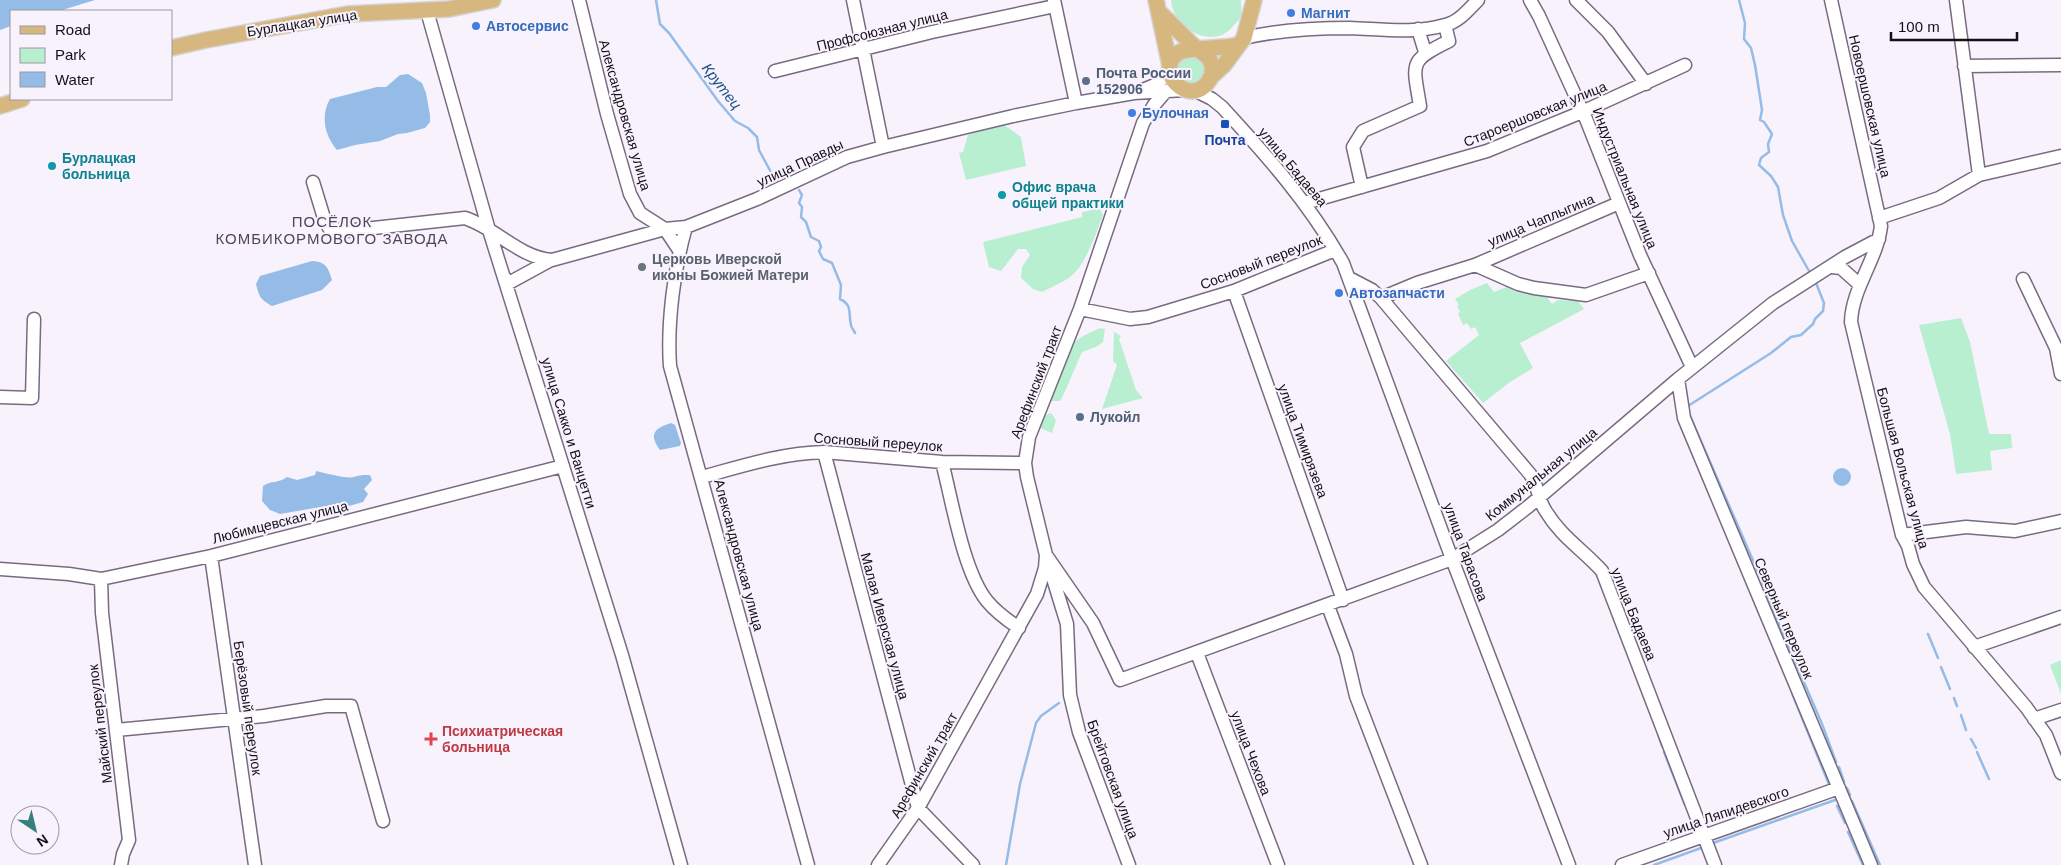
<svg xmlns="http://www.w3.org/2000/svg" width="2061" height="865" font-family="Arial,sans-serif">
	<rect width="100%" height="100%" fill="#f8f2fd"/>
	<path fill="#b8efd1" d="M1171,0H1241C1241,5 1242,11 1241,16C1240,19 1236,23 1234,25C1214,52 1173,29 1171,0Z
		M1177 70a14 14 0 1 1 28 0a14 14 0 1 1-28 0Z
		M1003,124L1021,137L1026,166L966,180L959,153L963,152L968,135Z
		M1098,204L1103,215C1096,233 1086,265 1070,277C1062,283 1051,287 1042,292L1033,289L1021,278L1022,267L1030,255L1026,249H1018L1001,271L989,267L983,242L1082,217V212L1089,211Z
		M1487,283L1494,292L1509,286L1514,291L1546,296L1552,304L1558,300L1578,301L1584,309L1520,343L1533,368L1510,382L1483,403L1446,361L1479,335L1475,327L1471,329L1467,323L1463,325L1458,314L1460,312L1457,306L1459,305L1455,299L1470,290Z
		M1961,318L1970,342L1989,434H2011L2012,448L1990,451L1992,470L1956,474L1950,434L1919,325Z
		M1100,328L1105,329L1103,342L1096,347L1082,352L1062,398L1060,401H1052L1050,400L1071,344L1085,335Z
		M1114,332L1121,336L1119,339L1136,390L1143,398L1102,409L1117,365L1113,361Z
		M1051,413L1056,420L1052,433L1038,427L1043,416Z
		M2061,660V694L2050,665Z"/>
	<path fill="#95bce7" d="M0,0H95L59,11H11V26L0,30Z
		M408,74L422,83L426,93L430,115V122L425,128L407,133L398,134L380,141L355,145L337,150C325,136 320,116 330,99L377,87H386L400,75Z
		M312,261C326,262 328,267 332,280L322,290L272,306C261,300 259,297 256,284L260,276Z
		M671,423L675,425L681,443L680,446L660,450C648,434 655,428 671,423Z
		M1833 477a9 9 0 1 1 18 0a9 9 0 1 1-18 0Z
		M316,471C324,473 347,479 354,477C360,475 363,475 370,475L372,480L364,489L368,494L363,502L349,506L332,505L280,514L270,510L262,501L263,486C272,480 277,484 287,477L297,480L315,475Z"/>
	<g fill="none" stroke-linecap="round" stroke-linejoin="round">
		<path stroke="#95bce7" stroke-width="2.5" d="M656,0L660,24L669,33L718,101L735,121L748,128L757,137L759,150L773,176L778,180
			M1739,0L1745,23L1744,39L1751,48L1755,65L1762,110L1760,120L1764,122L1772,134L1768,144L1769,152L1761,158L1759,165L1771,176L1778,187L1783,215L1792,241L1809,271
			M799,190L802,195L799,203L802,207L801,217L806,222L811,237L819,241L821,247L819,251L823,259L832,263L841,285L840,299C853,305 848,314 851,325C851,328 854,330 855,333
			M1688,406L1771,353L1791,337L1801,335L1813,324L1815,319L1823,311L1824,303L1816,283
			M1690,416L1762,581L1775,615L1822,724L1836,762
			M1928,634L1938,658
			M1941,667L1950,689
			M1792,693L1830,787
			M1954,698L1957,706
			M1961,715L1966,730
			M1658,734L1662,746
			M1971,739L1976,748
			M1664,752L1685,805
			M1977,752L1989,779
			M1839,767L1844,782
			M1847,788L1850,795
			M1852,801L1880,865
			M1837,806L1845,823
			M1848,832L1863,865
			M1713,843L1835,800
			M1006,865L1020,784L1036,723L1041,716L1059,703
			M1654,865L1701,848"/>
		<defs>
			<path id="minor" d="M579,0L607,114L630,194L640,213L665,229L679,250
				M853,0L883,147
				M1054,0L1076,103
				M1530,0L1539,16L1586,119L1640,255L1692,367
				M1576,0L1608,32L1646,84
				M1831,0L1881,226C1877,260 1852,288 1851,322L1902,535L1908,546L1913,564L1924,587L2026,707L2046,735L2061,773
				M1956,0L1979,175
				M427,11L489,230L622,655L681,865
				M1418,29L1425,52
				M1244,38C1278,30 1316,28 1350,28C1381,29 1415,34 1445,25C1459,22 1469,9 1478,0
				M1964,66L2061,65
				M775,71L932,32L1055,6
				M1143,90L1157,84L1170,71
				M1196,91L1212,99L1222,107C1268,157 1309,203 1343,263L1452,559L1569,865
				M313,182L324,218L329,228L346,231L465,218C496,228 518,257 552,260L665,229L686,227L757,199L847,157L883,147L1013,116L1076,103L1134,93L1185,90
				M1362,187L1353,147L1363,131L1420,106C1413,63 1408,61 1449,41L1445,25
				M1305,203L1487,151L1582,112L1685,65
				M1879,218L1939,198L1979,175L2061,156
				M686,227C674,268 667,324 670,366L808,865
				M1475,265L1518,284L1534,288L1586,295L1649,273
				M1832,267L1841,268L1860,285
				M505,278L507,284L551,260
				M1349,278L1372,290L1381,298L1530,474C1538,485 1538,499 1545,510C1561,537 1582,549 1602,571L1715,865
				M2023,279L2056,348L2061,374
				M1234,291L1343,600
				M1381,298L1417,283L1475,265L1619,203
				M1080,309L1130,319L1148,317L1234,291L1335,250
				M1678,379L1684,418L1871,865
				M0,397L32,398L34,319
				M824,452L918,808L973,865
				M942,462C952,500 963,571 987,601C996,612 1007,620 1019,628
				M702,477C742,466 782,453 824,452L942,462L1025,463
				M1902,535L1966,527L2015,531L2061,521
				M1046,555L1093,623L1120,680L1452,559L1498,530L1529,506L1678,379L1773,303L1845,257L1879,239
				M211,556L255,865
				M0,569L69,574L101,579L211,556L563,466
				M1051,572L1067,624L1070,695L1079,732L1129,865
				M101,579L102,613L129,840L123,854L121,865
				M1328,606L1346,654L1356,696L1421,865
				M1974,647L2061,617
				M1197,653L1278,865
				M2034,719L2061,710
				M116,730L264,716L326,706H351L383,821
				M878,865L918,808L1037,594L1045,568L1046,555L1027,477L1025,463L1029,437L1080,309L1143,123L1154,105L1166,91
				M1622,865L1839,788"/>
			<path id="major" d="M1156,0L1170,66
				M1160,13C1172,24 1184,37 1196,48C1201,52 1206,54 1210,60C1213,67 1213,76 1208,82C1189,108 1153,71 1178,53C1187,47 1223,49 1238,45
				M171,48L206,40L348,14L449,9L493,0
				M1210,78L1224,65L1244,38L1254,0
				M0,106L22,99"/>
		</defs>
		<use href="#minor" stroke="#786b81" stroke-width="15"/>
		<use href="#major" stroke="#d5d4d5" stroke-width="18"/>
		<use href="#minor" stroke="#fff" stroke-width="12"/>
		<use href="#major" stroke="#d5b77f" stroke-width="15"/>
	</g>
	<g fill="#3f7fe0" stroke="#f8f2fd" stroke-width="2">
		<circle cx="1291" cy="13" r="5"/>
		<circle cx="476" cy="26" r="5"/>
		<circle cx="1132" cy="113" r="5"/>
		<circle cx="1339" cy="293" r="5"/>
	</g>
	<g fill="#5c6f8a" stroke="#f8f2fd" stroke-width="2">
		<circle cx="1086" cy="81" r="5"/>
		<circle cx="1080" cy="417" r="5"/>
	</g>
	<rect fill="#1a4fb4" stroke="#f8f2fd" stroke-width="2" x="1220" y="119" width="10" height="10" rx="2.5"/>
	<g fill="#0f9aa8" stroke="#f8f2fd" stroke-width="2">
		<circle cx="52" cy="166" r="5"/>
		<circle cx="1002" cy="195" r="5"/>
	</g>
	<circle fill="#6b7280" stroke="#f8f2fd" stroke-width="2" cx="642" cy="267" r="5"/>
	<path fill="#e0444e" stroke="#f8f2fd" stroke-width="2" d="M428.5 731.5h5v5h5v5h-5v5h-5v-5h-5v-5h5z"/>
	<g text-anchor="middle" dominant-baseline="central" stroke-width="4" stroke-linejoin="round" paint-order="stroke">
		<g font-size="14" font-weight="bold" fill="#366cbe" stroke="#f8f2fd" text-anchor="start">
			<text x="1301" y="13">Магнит</text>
			<text x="486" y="26">Автосервис</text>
			<text x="1142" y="113">Булочная</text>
			<text x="1349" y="293">Автозапчасти</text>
		</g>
		<g font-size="14" fill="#151018" stroke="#f8f2fd">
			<text transform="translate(302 23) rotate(-9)">Бурлацкая улица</text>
			<text transform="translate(882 30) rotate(-14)">Профсоюзная улица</text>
			<text transform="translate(1870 106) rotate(77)">Новоершовская улица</text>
			<text transform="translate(1535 114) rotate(-22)">Староершовская улица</text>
			<text transform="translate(625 115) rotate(74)">Александровская улица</text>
			<text transform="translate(800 163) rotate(-25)">улица Правды</text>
			<text transform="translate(1293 167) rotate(50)">улица Бадаева</text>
			<text transform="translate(1625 178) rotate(68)">Индустриальная улица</text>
			<text transform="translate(1541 220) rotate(-23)">улица Чаплыгина</text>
			<text transform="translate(1261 262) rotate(-21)">Сосновый переулок</text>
			<text transform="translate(1036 382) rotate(-69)">Арефинский тракт</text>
			<text transform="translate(569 433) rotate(73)">улица Сакко и Ванцетти</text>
			<text transform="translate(1303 441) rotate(70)">улица Тимирязева</text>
			<text transform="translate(878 442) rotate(4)">Сосновый переулок</text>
			<text transform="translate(1903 468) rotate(75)">Большая Вольская улица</text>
			<text transform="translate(1541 474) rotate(-39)">Коммунальная улица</text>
			<text transform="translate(280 522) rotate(-14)">Любимцевская улица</text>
			<text transform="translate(1466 552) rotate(70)">улица Тарасова</text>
			<text transform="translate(739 555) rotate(75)">Александровская улица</text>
			<text transform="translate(1634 614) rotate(68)">улица Бадаева</text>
			<text transform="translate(1784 618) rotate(67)">Северный переулок</text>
			<text transform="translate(885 626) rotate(75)">Малая Иверская улица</text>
			<text transform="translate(248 708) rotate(82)">Берёзовый переулок</text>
			<text transform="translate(100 724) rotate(-97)">Майский переулок</text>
			<text transform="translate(1251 753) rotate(69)">улица Чехова</text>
			<text transform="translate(924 765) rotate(-60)">Арефинский тракт</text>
			<text transform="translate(1113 779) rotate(70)">Брейтовская улица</text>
			<text transform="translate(1726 812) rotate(-19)">улица Ляпидевского</text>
		</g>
		<g font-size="14" font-weight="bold" fill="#4e5e75" stroke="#f8f2fd" text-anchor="start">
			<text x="1096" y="73">Почта России<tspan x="1096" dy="16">152906</tspan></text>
			<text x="1090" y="417">Лукойл</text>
		</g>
		<g font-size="14" font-weight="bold" fill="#164399" stroke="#f8f2fd">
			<text x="1225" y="140">Почта</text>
		</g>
		<g font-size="14" font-weight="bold" fill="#0d838f" stroke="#f8f2fd" text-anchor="start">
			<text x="62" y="158">Бурлацкая<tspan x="62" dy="16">больница</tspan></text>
			<text x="1012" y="187">Офис врача<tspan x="1012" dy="16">общей практики</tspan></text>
		</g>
		<g font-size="14" font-weight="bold" fill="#5b616d" stroke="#f8f2fd" text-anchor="start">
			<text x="652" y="259">Церковь Иверской<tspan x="652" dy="16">иконы Божией Матери</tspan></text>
		</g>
		<g font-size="14" font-weight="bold" fill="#be3a42" stroke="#f8f2fd" text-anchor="start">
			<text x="442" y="731">Психиатрическая<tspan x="442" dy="16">больница</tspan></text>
		</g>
		<g font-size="15" font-style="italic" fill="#1c5388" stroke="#f8f2fd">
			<text transform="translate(722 86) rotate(52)">Крутец</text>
		</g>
		<g font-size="15" letter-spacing="1" fill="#514559" stroke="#f8f2fd">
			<text x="332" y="221">ПОСЁЛОК<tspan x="332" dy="17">КОМБИКОРМОВОГО ЗАВОДА</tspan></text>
		</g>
	</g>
	<rect x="10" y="10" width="162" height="90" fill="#f8f2fd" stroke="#9d98a1"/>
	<rect x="20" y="26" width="25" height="8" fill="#d5b77f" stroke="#9d98a1"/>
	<text x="55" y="35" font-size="15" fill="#151018">Road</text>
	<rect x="20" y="48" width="25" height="15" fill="#b8efd1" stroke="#9d98a1"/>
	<text x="55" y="60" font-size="15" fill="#151018">Park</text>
	<rect x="20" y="72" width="25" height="15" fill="#95bce7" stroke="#9d98a1"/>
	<text x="55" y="85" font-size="15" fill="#151018">Water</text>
	<g transform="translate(35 830) rotate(145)"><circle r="24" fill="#f8f2fd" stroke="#9d98a1"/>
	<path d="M0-4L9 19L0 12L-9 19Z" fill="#367f7f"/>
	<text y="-8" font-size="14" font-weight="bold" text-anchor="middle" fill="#151018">N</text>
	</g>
	<path d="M1891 32v8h126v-8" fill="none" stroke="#151018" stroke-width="2.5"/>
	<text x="1898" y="32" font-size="15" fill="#151018" stroke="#f8f2fd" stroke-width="4" paint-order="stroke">100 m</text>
</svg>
